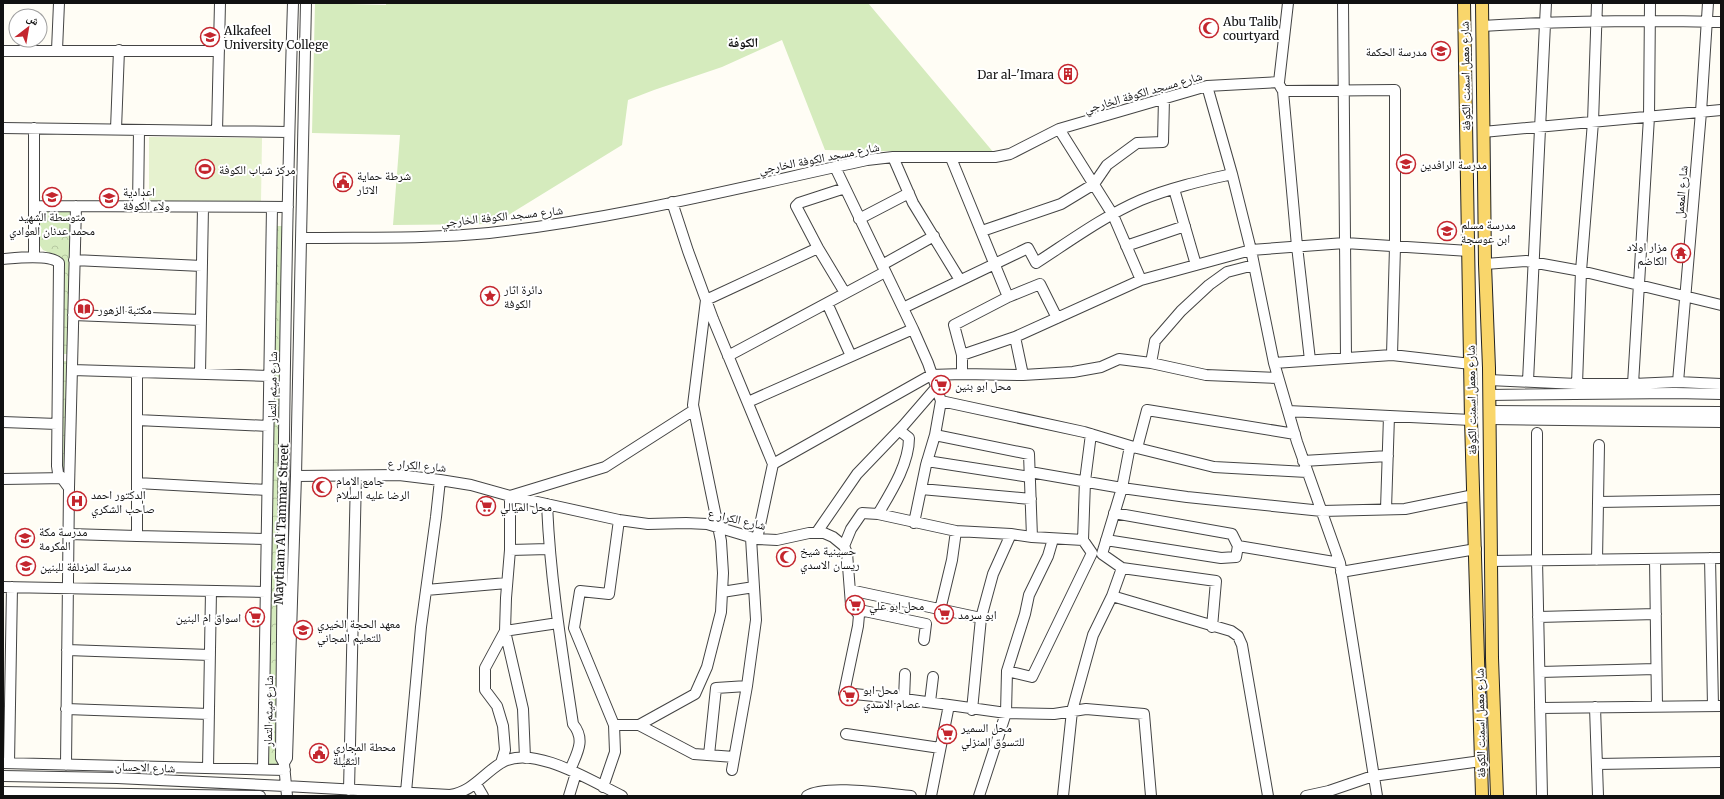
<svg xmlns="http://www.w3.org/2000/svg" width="1724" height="799" font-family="Merriweather,'Noto Naskh Arabic',serif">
	<defs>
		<pattern id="park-crowns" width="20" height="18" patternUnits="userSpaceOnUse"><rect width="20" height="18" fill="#d5ebbd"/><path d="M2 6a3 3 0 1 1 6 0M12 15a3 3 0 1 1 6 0" fill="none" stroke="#b6c8a1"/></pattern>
	</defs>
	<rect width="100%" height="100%" fill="#fffdf5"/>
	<path fill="#d5ebbd" d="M315,3L386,5V3H868L994,153L825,150L782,40L722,67L654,90L628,100L622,145L494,224L393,225L400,135L312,133Z"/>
	<path fill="url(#park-crowns)" d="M42,210H71L70,354H60L61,258L43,250L39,244L40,213Z
		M274,226H286L277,766L265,765Z
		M60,361H69L68,468H59Z"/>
	<path fill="#e6f2cf" d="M149,137L262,138L261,202L149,201Z"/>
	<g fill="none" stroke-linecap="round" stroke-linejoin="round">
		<defs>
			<path id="minor" d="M293,3C285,255 283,507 281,758L284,763L287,758L296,476L306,3
				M1343,3L1346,358
				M1482,26C1562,21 1641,20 1721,22
				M57,50L59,3
				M3,51H219
				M1279,82L1288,3
				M1207,86L1232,174L1251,250L1274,363L1297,442L1340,563L1377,796
				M1280,86L1283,91L1297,246L1310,360
				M1283,91L1395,90V247L1392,355
				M3,128L289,132
				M34,128V206
				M116,129L119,50
				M1059,129L1113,215L1141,280
				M217,131L220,3
				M1483,132L1721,110
				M893,157L913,203L960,280
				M951,158L1008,297
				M835,167L913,329L928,363L941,401L1084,432L1137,448L1214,467L1307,472
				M1174,189L1196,265
				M672,202L688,251L713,319L773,464
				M138,207L139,130
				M859,219L909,193
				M982,231L1061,204L1094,184L1107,165L1137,143L1163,142L1164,98
				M302,238C364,237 427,239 489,233C616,219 742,187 867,160L893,157H995L1010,154L1059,129L1207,86L1279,82
				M1126,246L1185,226
				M34,257V206L288,207
				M3,259C16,258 50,254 59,263L57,466L58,473L69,488
				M74,260L202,266
				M1485,264L1526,261L1581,271L1721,305
				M882,265L934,236
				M845,293L818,248L796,206L799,203L845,188
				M827,303L851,356
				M903,308L1028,248L1036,263C1070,241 1104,216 1141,200C1170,188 1201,181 1232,174
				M73,315L201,320
				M1015,337L1023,375
				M962,355L1015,337L1141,280L1251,250L1345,243L1469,251
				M728,356L885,272
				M1151,363L1155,341L1181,311L1209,285L1227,272L1254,265
				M1274,363L1392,355L1471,364
				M72,370L269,376
				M200,374L203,207
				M962,374V355L954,325L1008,297L1040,284L1057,318
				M1489,380L1577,384H1633L1678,382L1721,384
				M1528,381L1546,3
				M1678,382L1701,112L1708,3
				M1577,384L1581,271L1593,122L1597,3
				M1633,384L1649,117L1650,3
				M1489,395L1675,393L1721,394
				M748,402L913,329
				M1288,411L1471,420
				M1490,411L1721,412
				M1490,419L1721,422
				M137,420L268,426
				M3,422L57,424
				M1537,433V560L1542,796
				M935,435L1029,454L1032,537
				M1137,448L1147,410L1295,434
				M927,461L1030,477
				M1303,461L1388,456
				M1030,472L1122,488L1187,497L1322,511L1405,509L1474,495
				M296,476L399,475L440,480L471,485L510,496L619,520L648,524L686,523L707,524L757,539L777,540L809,533H824L833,537L844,546L847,553L851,605L859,615L858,626L844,693L904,699L949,705L931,796
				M3,479L67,478
				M137,483L267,490
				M921,489L1031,499
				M1598,502L1721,500
				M547,504C550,578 562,651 573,724C586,740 577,753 570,770
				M1386,509L1389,416
				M1114,513L1232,534L1238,546L1340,563
				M878,514C891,492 909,464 909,438L899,430
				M914,523L926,465L935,435L941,401
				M817,532L857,474L903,426L935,389
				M69,534L137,536V372
				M137,536L266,539
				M757,539L773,464L931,375L962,374L1023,375L1073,372L1101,367L1119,359L1151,363L1206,375L1278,378
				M1106,540L1221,558L1236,557L1238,546
				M844,546L851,529L862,513L878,514L956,531L1011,534L1032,537L1083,540
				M510,550L549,549
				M1710,558L1713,706
				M1655,559L1657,707
				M1597,560L1599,445
				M1491,561L1721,558
				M1122,568L1216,581L1212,627
				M1341,572L1476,549
				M3,587L266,592
				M426,590L507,583
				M850,590L981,618
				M722,592L754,587
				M1112,596L1122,568L1102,554L1122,488L1130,446
				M855,609L926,624L924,640
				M940,610L952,560L956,531
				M1538,617L1656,614
				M67,650L210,655
				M1007,671L1032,677L1092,553L1083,540L1085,481L1091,434
				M1540,672L1656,669
				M904,699L905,674
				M930,702L933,677
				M949,705L1006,713L1054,714L1086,709L1144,714L1151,796
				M1595,707L1598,796
				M1540,708L1721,706
				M66,709L209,714
				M972,710L981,618L993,574L1011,534
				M614,725H639L695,694L707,667L721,612L723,573L721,541L693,405L706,300L818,248
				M639,725L694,754L734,757
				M846,734L940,748
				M709,755L716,688L747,686
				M525,758L523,709L505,631L558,623
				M3,763L285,770
				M9,763L12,587
				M501,763L505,750L503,726L497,706L485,690V668L505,631L506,598L510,550V496L605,467L694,410
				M284,764L287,796
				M1597,764L1721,762
				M66,765L69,488L76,206
				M208,768L211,591
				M263,769L272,207
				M732,770L747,686L756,620L751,538
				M3,776L117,778L285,786L450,795C472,792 483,774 501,763C532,743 593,782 622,796
				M476,784L483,796
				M603,787L615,752L614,725L574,628L580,591L609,594L619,520
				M349,790L356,476
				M3,792L260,796
				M406,792L421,627L436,517L440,480
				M569,796L576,773
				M807,796C825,784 888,794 911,796
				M979,796L1006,713L1007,671L1025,614L1029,595L1048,556L1053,539
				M1063,796L1072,711L1093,635L1112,596L1231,631L1238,636L1242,645L1268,796
				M1306,796L1329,791L1373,776L1481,761"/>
			<path id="major" d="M1464,3L1471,420L1482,796
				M1482,3L1485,264L1489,368L1492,658L1497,796"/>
		</defs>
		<use href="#minor" stroke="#444" stroke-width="12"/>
		<use href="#major" stroke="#222" stroke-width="14"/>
		<use href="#minor" stroke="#fff" stroke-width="10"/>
		<use href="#major" stroke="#f9d66b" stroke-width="12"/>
	</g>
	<defs>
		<symbol id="mosque-ring" viewBox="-11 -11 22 22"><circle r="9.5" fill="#fff" stroke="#c4262e" stroke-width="1.5"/><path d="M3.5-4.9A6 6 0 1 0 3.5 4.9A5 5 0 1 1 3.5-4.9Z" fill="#c4262e"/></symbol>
		<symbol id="university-ring" viewBox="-11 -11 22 22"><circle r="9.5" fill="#fff" stroke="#c4262e" stroke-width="1.5"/><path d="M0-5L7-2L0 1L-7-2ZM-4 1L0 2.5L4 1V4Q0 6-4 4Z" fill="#c4262e"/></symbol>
		<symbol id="school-ring" viewBox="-11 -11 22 22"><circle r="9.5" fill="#fff" stroke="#c4262e" stroke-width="1.5"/><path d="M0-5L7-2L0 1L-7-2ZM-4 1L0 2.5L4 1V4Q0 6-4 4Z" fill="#c4262e"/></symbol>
		<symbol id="building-ring" viewBox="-11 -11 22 22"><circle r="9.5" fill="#fff" stroke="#c4262e" stroke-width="1.5"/><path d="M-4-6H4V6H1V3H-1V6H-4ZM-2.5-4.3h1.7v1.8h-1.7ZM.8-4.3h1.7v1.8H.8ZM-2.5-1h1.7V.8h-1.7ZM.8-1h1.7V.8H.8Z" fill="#c4262e"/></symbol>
		<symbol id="stadium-ring" viewBox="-11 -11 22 22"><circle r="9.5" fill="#fff" stroke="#c4262e" stroke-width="1.5"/><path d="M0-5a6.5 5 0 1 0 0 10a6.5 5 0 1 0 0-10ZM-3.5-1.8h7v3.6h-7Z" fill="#c4262e"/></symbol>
		<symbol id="civic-ring" viewBox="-11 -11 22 22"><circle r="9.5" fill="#fff" stroke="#c4262e" stroke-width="1.5"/><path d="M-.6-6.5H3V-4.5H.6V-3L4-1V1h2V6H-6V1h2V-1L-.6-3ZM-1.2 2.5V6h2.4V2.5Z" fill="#c4262e"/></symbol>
		<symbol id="temple-ring" viewBox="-11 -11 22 22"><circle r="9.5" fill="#fff" stroke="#c4262e" stroke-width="1.5"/><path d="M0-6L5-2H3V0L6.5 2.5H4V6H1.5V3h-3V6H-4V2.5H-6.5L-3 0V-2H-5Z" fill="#c4262e"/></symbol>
		<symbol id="sight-ring" viewBox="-11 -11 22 22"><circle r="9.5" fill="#fff" stroke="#c4262e" stroke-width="1.5"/><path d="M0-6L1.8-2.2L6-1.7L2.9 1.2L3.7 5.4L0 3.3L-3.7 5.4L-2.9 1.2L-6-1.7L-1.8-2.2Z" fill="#c4262e"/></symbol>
		<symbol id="library-ring" viewBox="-11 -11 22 22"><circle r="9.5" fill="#fff" stroke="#c4262e" stroke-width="1.5"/><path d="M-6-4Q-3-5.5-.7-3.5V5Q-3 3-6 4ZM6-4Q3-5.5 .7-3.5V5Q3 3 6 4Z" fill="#c4262e"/></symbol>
		<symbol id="supermarket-ring" viewBox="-11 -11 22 22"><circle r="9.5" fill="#fff" stroke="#c4262e" stroke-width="1.5"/><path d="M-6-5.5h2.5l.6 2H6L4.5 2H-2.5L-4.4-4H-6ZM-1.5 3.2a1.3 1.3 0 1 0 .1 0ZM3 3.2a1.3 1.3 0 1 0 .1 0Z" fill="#c4262e"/></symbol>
		<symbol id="hospital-ring" viewBox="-11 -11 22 22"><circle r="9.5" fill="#fff" stroke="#c4262e" stroke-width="1.5"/><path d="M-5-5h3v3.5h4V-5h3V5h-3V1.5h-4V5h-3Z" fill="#c4262e"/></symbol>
	</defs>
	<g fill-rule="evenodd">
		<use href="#mosque-ring" x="1198" y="17" width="22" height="22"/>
		<use href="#university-ring" x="199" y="26" width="22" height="22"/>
		<use href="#school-ring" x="1430" y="40" width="22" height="22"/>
		<use href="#building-ring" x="1057" y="63" width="22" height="22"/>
		<use href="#school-ring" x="1395" y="153" width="22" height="22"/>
		<use href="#stadium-ring" x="194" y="158" width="22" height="22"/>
		<use href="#civic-ring" x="332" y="171" width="22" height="22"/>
		<use href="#school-ring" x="41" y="186" width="22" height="22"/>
		<use href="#school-ring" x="98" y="187" width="22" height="22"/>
		<use href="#school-ring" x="1436" y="220" width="22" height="22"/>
		<use href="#temple-ring" x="1670" y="242" width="22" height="22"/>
		<use href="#sight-ring" x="479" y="285" width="22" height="22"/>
		<use href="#library-ring" x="73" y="298" width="22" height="22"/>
		<use href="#supermarket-ring" x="930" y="374" width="22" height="22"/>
		<use href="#mosque-ring" x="311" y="476" width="22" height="22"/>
		<use href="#hospital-ring" x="66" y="490" width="22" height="22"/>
		<use href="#supermarket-ring" x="475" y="495" width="22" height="22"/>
		<use href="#school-ring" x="14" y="527" width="22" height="22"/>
		<use href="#mosque-ring" x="775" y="546" width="22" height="22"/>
		<use href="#school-ring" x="15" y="555" width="22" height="22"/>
		<use href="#supermarket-ring" x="844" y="594" width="22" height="22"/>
		<use href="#supermarket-ring" x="933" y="603" width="22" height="22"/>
		<use href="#supermarket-ring" x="244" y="606" width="22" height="22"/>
		<use href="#school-ring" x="292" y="619" width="22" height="22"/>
		<use href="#supermarket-ring" x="838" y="685" width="22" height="22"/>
		<use href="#supermarket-ring" x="936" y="723" width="22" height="22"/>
		<use href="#civic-ring" x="308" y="742" width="22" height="22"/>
	</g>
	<g text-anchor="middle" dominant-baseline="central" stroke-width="4" stroke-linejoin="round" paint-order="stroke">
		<g font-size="12" fill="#111" stroke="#fff" text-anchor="start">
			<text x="1223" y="21">Abu Talib<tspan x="1223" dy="14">courtyard</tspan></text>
			<text x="224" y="30">Alkafeel<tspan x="224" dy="14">University College</tspan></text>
			<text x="1427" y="51" text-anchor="end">مدرسة الحكمة</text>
			<text x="1054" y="74" text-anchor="end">Dar al-'Imara</text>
			<text x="1420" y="164">مدرسة الرافدين</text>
			<text x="219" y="169">مركز شباب الكوفة</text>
			<text x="357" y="175">شرطة حماية<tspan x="357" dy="14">الاثار</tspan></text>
			<text x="123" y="191">اعدادية<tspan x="123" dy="14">ولاء الكوفة</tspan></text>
			<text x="52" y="216" text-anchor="middle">متوسطة الشهيد<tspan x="52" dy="14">محمد عدنان العوادي</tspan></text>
			<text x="1461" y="224">مدرسة مسلم<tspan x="1461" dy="14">ابن عوسجة</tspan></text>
			<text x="1667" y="246" text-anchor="end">مزار اولاد<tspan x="1667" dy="14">الكاضم</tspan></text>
			<text x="504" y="289">دائرة اثار<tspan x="504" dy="14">الكوفة</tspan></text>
			<text x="98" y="309">مكتبة الزهور</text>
			<text x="955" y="385">محل ابو بنين</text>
			<text x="336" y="480">جامع الامام<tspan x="336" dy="14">الرضا عليه السلام</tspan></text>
			<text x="91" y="494">الدكتور احمد<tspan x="91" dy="14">صاحب الشكري</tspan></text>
			<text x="500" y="506">محل الميالي</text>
			<text x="39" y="531">مدرسة مكة<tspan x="39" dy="14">المكرمة</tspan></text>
			<text x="800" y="550">حسينية شيخ<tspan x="800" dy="14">ريسان الاسدي</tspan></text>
			<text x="40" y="566">مدرسة المزدلفة للبنين</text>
			<text x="869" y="605">محل ابو علي</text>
			<text x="958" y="614">ابو سرمد</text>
			<text x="241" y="617" text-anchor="end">اسواق ام البنين</text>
			<text x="317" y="623">معهد الحجة الخيري<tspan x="317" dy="14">للتعليم المجاني</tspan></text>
			<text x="863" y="689">محل ابو<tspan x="863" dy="14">عصام الاسدي</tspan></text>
			<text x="961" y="727">محل السمير<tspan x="961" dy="14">للتسوق المنزلي</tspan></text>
			<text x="333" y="746">محطة المجاري<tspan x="333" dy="14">الثقيلة</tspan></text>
		</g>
		<g font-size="12" fill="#111" stroke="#fff">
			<text transform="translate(1465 76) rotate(-91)">شارع معمل اسمنت الكوفة</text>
			<text transform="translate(1143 92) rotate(-16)">شارع مسجد الكوفة الخارجي</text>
			<text transform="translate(819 158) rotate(-11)">شارع مسجد الكوفة الخارجي</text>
			<text transform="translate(1681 192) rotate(-85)">شارع المعمل</text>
			<text transform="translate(502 216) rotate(-6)">شارع مسجد الكوفة الخارجي</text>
			<text transform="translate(272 387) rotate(-89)">شارع ميثم التمار</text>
			<text transform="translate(1471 400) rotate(-91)">شارع معمل اسمنت الكوفة</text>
			<text transform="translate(417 465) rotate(5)">شارع الكرار ع</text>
			<text transform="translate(737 519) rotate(13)">شارع الكرار ع</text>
			<text transform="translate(281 524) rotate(-88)">Maytham Al Tammar Street</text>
			<text transform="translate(268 711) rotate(-89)">شارع ميثم التمار</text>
			<text transform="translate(1480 723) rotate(-91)">شارع معمل اسمنت الكوفة</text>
			<text transform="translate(145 767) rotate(2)">شارع الاحسان</text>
		</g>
		<g font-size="13" font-weight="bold" fill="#111" stroke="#fff">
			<text x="743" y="42">الكوفة</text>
		</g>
	</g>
	<rect width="1724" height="799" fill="none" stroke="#111111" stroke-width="8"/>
	<g transform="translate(28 28) rotate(31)"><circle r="19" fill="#ffffff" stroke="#a0a0a0"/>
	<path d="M0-3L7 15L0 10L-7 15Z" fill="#c4262e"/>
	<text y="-6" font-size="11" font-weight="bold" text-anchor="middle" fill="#111111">ش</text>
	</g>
</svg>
